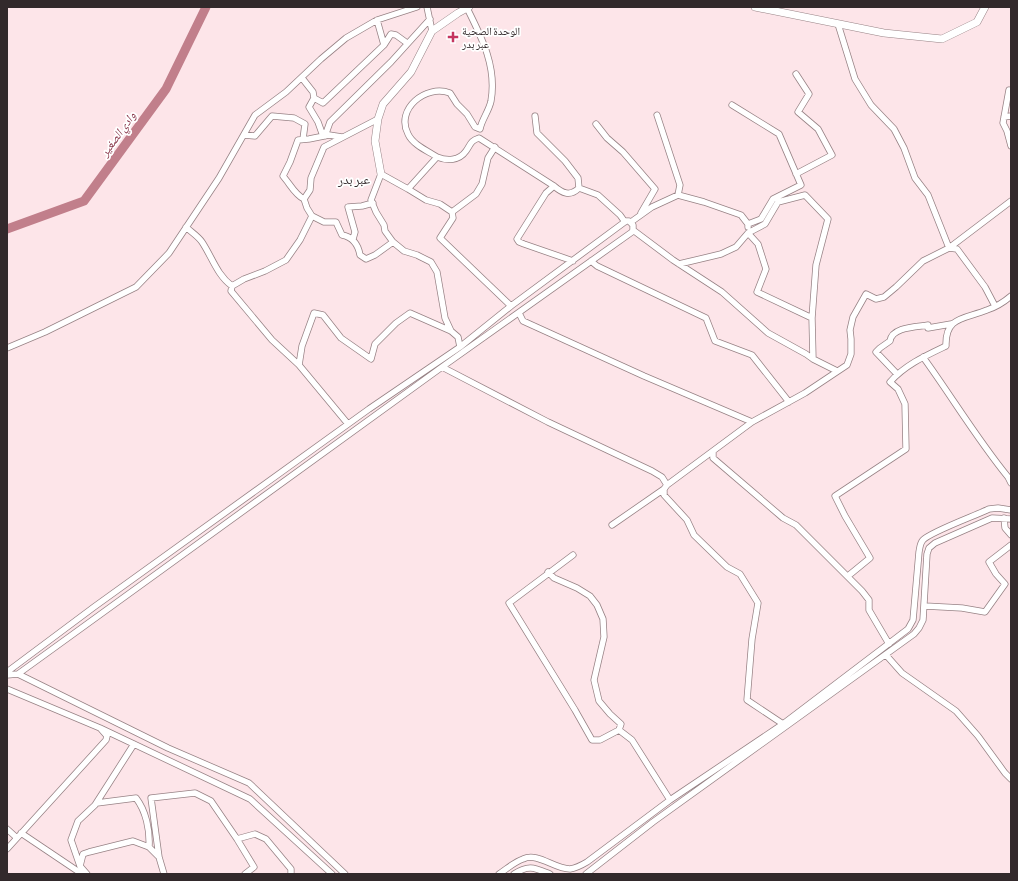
<svg xmlns="http://www.w3.org/2000/svg" width="1018" height="881" font-family="'Asap Condensed','Noto Naskh Arabic',sans-serif">
	<rect width="100%" height="100%" fill="#fde5e9"/>
	<g fill="none" stroke-linecap="round" stroke-linejoin="round">
		<path stroke="#c17f8b" stroke-width="9" d="M7,229L84,201L166,89L206,7"/>
		<defs>
			<path id="minor" d="M427,7L432,31
				M377,20L384,45
				M838,24L855,79L871,105L894,129L904,148L915,178L928,195L949,248
				M796,74L809,94L798,112L818,129L832,155L796,174
				M302,78L313,92L314,98
				M1009,90L1003,123L1007,131L1011,146
				M732,105L779,134L801,185L773,199L761,219L748,224
				M657,115L680,185L678,195
				M535,116L537,133L565,161L578,178L579,188
				M1004,117L1011,116
				M596,124L607,138L623,152L655,189L641,213
				M244,135L255,136L272,116L294,118L305,124L303,139
				M323,136L318,122L309,107L314,98L323,103L384,45L391,34L396,35L407,43
				M325,136L330,122L391,62L430,19
				M437,157C447,161 459,161 466,151C471,144 470,141 479,138L554,186C562,193 570,197 579,188L598,195L620,215L625,222
				M554,186L546,193L517,239L519,242L524,244L573,261
				M408,189L426,200L440,204L452,212L453,218L440,238L511,306
				M304,199C295,195 290,184 283,176L290,162L298,140L309,139L329,135L342,137
				M452,212L476,194L482,184L488,158L495,147
				M312,216L307,208L304,199L310,190L311,178L324,147L378,119
				M631,222L652,207L678,195L704,202L741,215L748,224V227
				M186,227C191,232 198,236 202,242C212,257 217,275 232,286L244,279L265,271L286,260L300,240L312,216L324,222H336L342,235C353,237 358,244 360,255L366,259L375,255L393,242
				M633,230L673,260L722,292L768,333L806,354L813,359L837,371
				M748,233L765,224L778,202L805,195L828,219L816,265L812,318
				M353,239L355,232L348,207L362,206L373,203
				M949,248L957,249L985,287L995,306
				M591,261L597,266L706,318L715,341L752,355L789,402
				M679,264L721,254L736,247L748,233L758,244L766,269L757,292L812,318L813,359
				M232,286L231,291L272,340L299,365
				M519,313L523,321L644,376L752,422
				M451,331L445,318L437,272L431,262L417,255L404,251L393,242L385,231L384,225L376,212L371,200L381,174L408,189L437,157C428,151 413,145 408,134C395,109 426,84 450,93L457,104L467,114L475,127L480,129C482,119 489,111 491,101C497,67 482,38 467,8
				M7,348L45,332L136,287L169,253L219,178L255,115L286,92L321,59L346,38L377,20L417,7
				M923,357C952,397 977,439 1008,477L1011,483
				M442,367L548,422L652,471L662,477L667,485
				M897,374L876,352L880,348L890,341C892,327 916,327 928,325V328L951,324
				M348,424L299,365L302,346L314,313L323,315L341,338L371,359L375,344L396,323L410,313L451,331L458,337L460,347
				M713,452V458L783,518L796,525L862,591L869,600V610L889,644
				M1004,518L1005,528L1011,535
				M612,525L664,489
				M573,555L509,603L575,710L592,740H600L619,730L632,740L670,800
				M548,572L554,578L577,588L590,596L597,605L603,619L604,637L594,680L599,701L610,714L621,724L619,730
				M848,576L870,558L845,516L835,496L906,449L905,404L898,389L890,382C905,365 925,356 946,346C945,316 965,319 987,310C996,307 1004,302 1011,296
				M925,606L962,608L985,612L1005,584L996,574L989,562L1011,545
				M886,655L902,673L956,711L978,736L1005,773L1011,779
				M7,672L94,607L369,409L460,347L511,306L626,221H629L633,225V230L632,232L442,367L18,674
				M7,675L18,674L168,748L249,783L345,874
				M7,689L100,728L107,736L106,740L7,849
				M783,724L747,700L752,639L758,603L740,574L727,567L694,535L687,520L664,495V489L667,485L752,422L805,393L847,365L851,354V339L850,330L853,317L866,294L876,299L884,297L896,287L923,261L949,248L1011,201
				M100,728L250,799L332,874
				M97,803L136,798C146,811 150,830 149,847L159,857L164,874
				M7,829L17,838
				M21,833L82,874
				M237,839L255,834L266,839L291,869V874
				M159,857L151,798L195,793L211,801L237,839L254,867L245,874
				M80,866L83,854L89,852L133,841L149,847
				M87,874L80,866L71,840L78,821L95,805L134,744
				M499,874C507,869 514,862 523,859C538,852 554,869 570,869C576,868 582,865 587,862L670,800L783,724L908,629L913,620L919,552C920,547 920,543 923,540C930,532 977,515 989,509L998,508L1011,510
				M514,874C529,864 535,868 550,874
				M586,874L653,822L914,634L919,628L923,620L927,554L929,548L935,543L992,518L1011,519"/>
			<path id="tertiary" d="M755,7L884,33L942,39L977,22L985,7
				M381,174L375,141L378,119L383,104L411,72L432,31L458,13L469,7"/>
		</defs>
		<use href="#minor" stroke="#978285" stroke-width="7"/>
		<use href="#tertiary" stroke="#978285" stroke-width="8"/>
		<use href="#minor" stroke="#fff" stroke-width="5.5"/>
		<use href="#tertiary" stroke="#fff" stroke-width="7"/>
	</g>
	<path fill="#c43660" stroke="#fff" stroke-width="1.5" d="M451 31h4v4h4v4h-4v4h-4v-4h-4v-4h4z"/>
	<g text-anchor="middle" dominant-baseline="central" stroke-width="3.5" stroke-linejoin="round" paint-order="stroke">
		<g font-size="11" fill="#32292b" stroke="#fff" text-anchor="start">
			<text x="462" y="31">الوحدة الصحية<tspan x="462" dy="13">عبر بدر</tspan></text>
		</g>
		<g font-size="12" font-style="italic" fill="#8a384c" stroke="#fff">
			<text transform="translate(118 134) rotate(-54)">وادي الصغير</text>
		</g>
		<g font-size="13" fill="#32292b" stroke="#fff">
			<text x="354" y="179">عبر بدر</text>
		</g>
	</g>
	<rect width="1018" height="881" fill="none" stroke="#32292b" stroke-width="16"/>
</svg>
